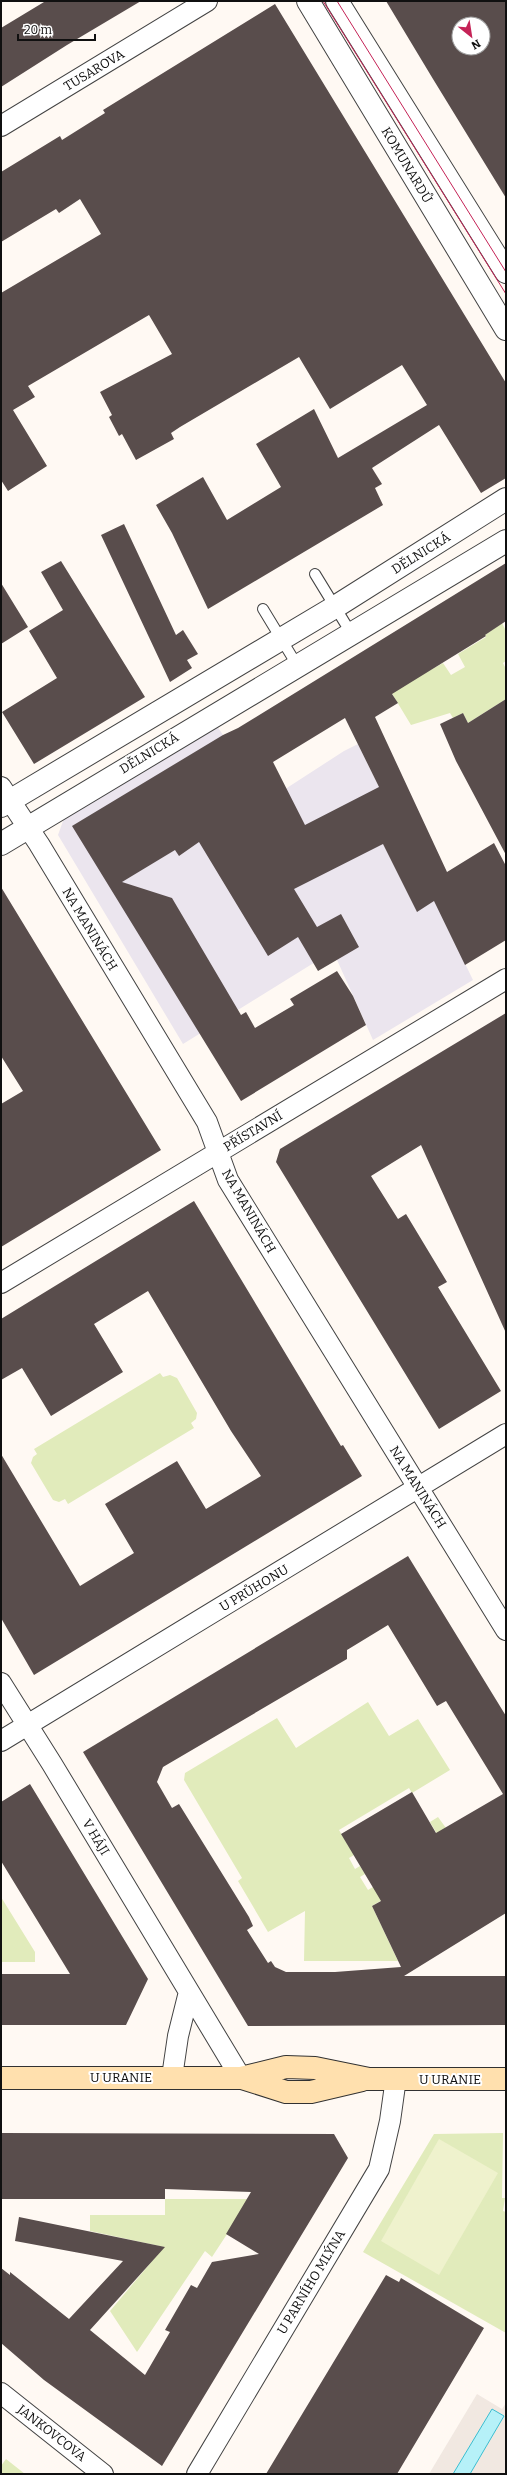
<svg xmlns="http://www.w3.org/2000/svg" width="507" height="2475" font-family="Bitter,serif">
	<rect width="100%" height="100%" fill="#fff9f3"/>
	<path fill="#ebe5ee" d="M215,723L223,735L259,806L344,751L358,744L473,980L373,1040L333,951L183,1044L58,835L67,810Z"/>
	<path fill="#e1ebbb" d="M502,623L506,631V661L503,663L506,669V699L468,723L463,713L453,718L450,713L411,725L391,692L443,663L451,675L465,667L458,654L486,637L485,635Z
		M160,1373L163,1377L170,1375L177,1378L197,1413L196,1419L191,1423L194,1428L68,1504L65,1499L59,1502L53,1500L31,1463L33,1457L37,1454L34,1449Z
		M368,1702L389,1736L418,1719L450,1770L412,1793L409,1788L339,1830L354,1855L349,1858L355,1869L360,1866L365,1874L360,1877L368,1890L443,1844L430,1822L438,1817L446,1828L451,1826L465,1850L372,1906L398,1961H304L305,1911L268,1932L238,1881L242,1878L184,1780L185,1773L277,1718L296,1748Z
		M1,1897L35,1952V1962H1Z
		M503,2133L502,2198H505L503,2211L506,2212V2333L363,2252L434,2134Z
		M165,2199H250L212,2257L205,2251L137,2352L110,2311L164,2247L90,2231V2215H165Z
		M6,2459L25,2474H1V2466Z"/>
	<path fill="#eff2cd" d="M439,2139L498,2173L439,2275L381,2241Z"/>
	<path fill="#f1e8e1" d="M477,2394L502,2409L506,2403V2474H470L504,2416L492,2410L453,2474H429Z"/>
	<path fill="#b6f1f8" stroke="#3bbed1" d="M492,2409L504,2416L470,2474H453Z"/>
	<path fill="#594d4c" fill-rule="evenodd" d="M141,1L67,45L1,87V28L44,2Z
		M386,1H506V198L433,79ZM459,24H483V48H459Z
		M275,4L506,383V478L481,493L439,425L372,468L382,484L375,488L383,505L208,609L172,533L156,505L203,477L227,520L281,487L256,444L314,409L338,458L427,405L402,365L330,409L299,357L180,427L171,433L174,439L136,460L122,434L119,436L109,417L112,415L100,392L172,354L149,315L28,386L35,397L13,410L47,466L8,491L1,480V293L101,234L80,199L59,213L56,209L1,242V172L60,136L62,140L105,113L103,110Z
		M124,524L176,635L183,630L198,654L187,660L192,668L170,682L101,535Z
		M61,561L145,697L34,764L2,712L57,678L29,631L63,610L41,572Z
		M506,563V621L485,635L486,636L392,694L398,703L375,717L447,872L494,843L506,866V940L465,965L434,901L417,912L383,844L294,889L317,927L341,914L359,947L318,971L298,937L268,956L199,842L179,856L175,850L122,882L172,898L241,1015L246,1012L255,1028L294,1005L290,999L337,971L353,996L366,1025L241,1101L72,826L223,735L238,728ZM345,718L379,787L305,825L273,762Z
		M1,583L28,627L1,644Z
		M506,699V855L456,761L440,724L463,713L468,723Z
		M1,887L161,1150L1,1247V1104L23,1091L1,1056Z
		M506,1013V1333L421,1145L371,1176L398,1219L406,1214L447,1282L438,1287L501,1391L439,1429L276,1162L280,1149Z
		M194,1201L341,1446L343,1445L362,1476L34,1675L1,1618V1454L80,1586L134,1553L105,1504L177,1461L206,1509L261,1476L231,1431L148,1291L94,1324L123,1372L51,1416L22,1368L1,1380V1319Z
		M408,1556L506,1716V1913L404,1976H506V2025L248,2026L83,1752ZM388,1625L437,1706L446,1701L503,1794L436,1833L412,1792L341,1834L381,1901L372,1906L401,1967L335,1972H286L275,1967L271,1961L268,1963L247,1930L253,1926L249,1917L179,1804L172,1808L157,1782L163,1767L347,1659V1650Z
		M30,1784L148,1979L126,2025H1V1974H70L1,1861V1802Z
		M1,2133L334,2134L348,2158L162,2466L44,2380L1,2343V2268L10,2275V2272L69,2319L123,2261L15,2241L19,2217L165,2247L90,2330L145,2375L170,2332L165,2330L191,2285L197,2288L212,2262L259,2254L226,2234L251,2192L165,2189V2199H1Z
		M386,2275L399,2282L401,2278L484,2328L397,2474H266Z"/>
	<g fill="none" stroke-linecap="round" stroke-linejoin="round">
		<defs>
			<path id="service" d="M315,574L351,633
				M263,609L297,665"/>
			<path id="minor" d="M1,126L207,1
				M1,787L39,844L207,1122L228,1180L506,1630
				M1,1283L506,979
				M1,1683L52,1764L241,2078
				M1,1741L506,1434
				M172,2077L178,2036L189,1992
				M1,2393L103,2474
				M197,2474L379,2169L390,2121L396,2078"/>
			<path id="tertiary" d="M308,1L506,329
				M337,1L506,272
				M1,806L335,607L506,499
				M1,844L506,541"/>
			<path id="secondary" d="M1,2078H241L286,2067L315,2068L369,2079H506
				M242,2078L286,2092H311L362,2080"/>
		</defs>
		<use href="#service" stroke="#434343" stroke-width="12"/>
		<use href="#minor" stroke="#434343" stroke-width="22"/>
		<use href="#tertiary" stroke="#434343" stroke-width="24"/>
		<use href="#secondary" stroke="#323232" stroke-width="24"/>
		<use href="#service" stroke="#fff" stroke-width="10"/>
		<use href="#minor" stroke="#fff" stroke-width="20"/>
		<use href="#tertiary" stroke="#fff" stroke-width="22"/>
		<use href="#secondary" stroke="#ffe0ae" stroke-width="22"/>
		<path stroke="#c52357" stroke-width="1" d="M323,1L506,294
			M337,1L506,272"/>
	</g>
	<g text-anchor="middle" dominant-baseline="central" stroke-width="4" stroke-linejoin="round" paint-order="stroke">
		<g font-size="13" fill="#101010" stroke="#fff">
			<text transform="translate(94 70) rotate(-31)">TUSAROVA</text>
			<text transform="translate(407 165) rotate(59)">KOMUNARDŮ</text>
			<text transform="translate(421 553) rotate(-32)">DĚLNICKÁ</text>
			<text transform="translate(149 753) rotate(-31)">DĚLNICKÁ</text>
			<text transform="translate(90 929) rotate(59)">NA MANINÁCH</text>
			<text transform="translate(253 1131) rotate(-31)">PŘÍSTAVNÍ</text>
			<text transform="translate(249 1211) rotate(60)">NA MANINÁCH</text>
			<text transform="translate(418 1487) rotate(58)">NA MANINÁCH</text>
			<text transform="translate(254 1588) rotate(-31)">U PRŮHONU</text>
			<text transform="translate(96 1837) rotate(59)">V HÁJI</text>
			<text x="121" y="2077">U URANIE</text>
			<text x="450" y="2079">U URANIE</text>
			<text transform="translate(311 2282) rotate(-59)">U PARNÍHO MLÝNA</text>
			<text transform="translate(52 2433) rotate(38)">JANKOVCOVA</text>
		</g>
	</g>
	<rect width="507" height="2475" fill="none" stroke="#101010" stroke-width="4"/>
	<g transform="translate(471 36) rotate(150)"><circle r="19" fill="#ffffff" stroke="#9f9f9f"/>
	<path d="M0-3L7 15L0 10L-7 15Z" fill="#c52357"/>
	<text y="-6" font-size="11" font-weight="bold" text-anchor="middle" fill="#101010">N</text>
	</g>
	<path d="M18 34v6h77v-6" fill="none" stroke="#101010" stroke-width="2"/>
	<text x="24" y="34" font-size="12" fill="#101010" stroke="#ffffff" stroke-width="3" paint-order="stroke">20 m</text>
</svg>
